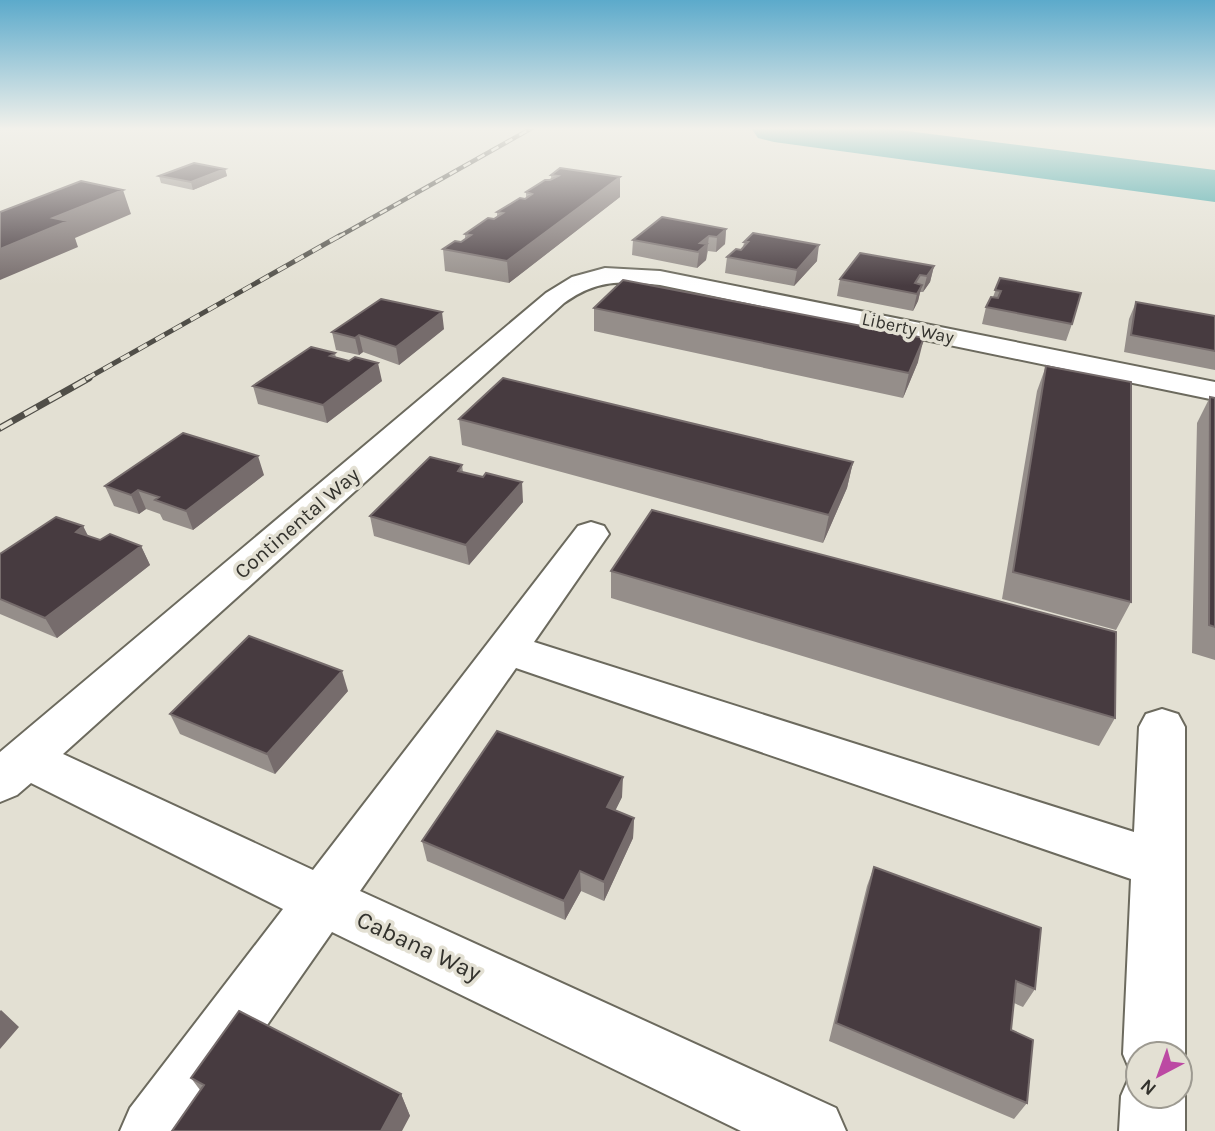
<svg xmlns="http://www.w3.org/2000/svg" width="1215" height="1131" font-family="Karla,sans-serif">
	<rect width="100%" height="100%" fill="#e3e0d3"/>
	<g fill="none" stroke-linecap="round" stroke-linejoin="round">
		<path fill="#2b9c9f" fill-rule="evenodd" d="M751,128H883L1215,170V202L774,142L758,138Z"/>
		<defs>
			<path id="minor" d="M605,268L660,271L1215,382V400L660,285C620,281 598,279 564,303L63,754L313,870L578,526L591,522L604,526L609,534L534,642L1134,832L1139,727L1146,714L1162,709L1178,714L1185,727V1054L1180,1067V1054H1138V1096H1180V1083L1185,1096V1131H1119L1121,1096L1131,1073L1123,1054L1131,879L516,668L360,891L836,1108L846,1131H741L332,932L193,1131H120L130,1108L283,909L31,783L17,795L0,802V752L546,293L572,277Z"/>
		</defs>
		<use href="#minor" stroke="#6c6a5e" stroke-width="4"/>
		<use href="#minor" fill="#fff" fill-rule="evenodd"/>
		<defs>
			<path id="rail-far2" d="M338,237L532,128"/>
			<path id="rail-far1" d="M86,379L341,235"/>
			<path id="rail" d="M0,428L89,378"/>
		</defs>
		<use href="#rail-far2" stroke="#504e48" stroke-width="4.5"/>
		<use href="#rail-far1" stroke="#504e48" stroke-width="5"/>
		<use href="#rail" stroke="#504e48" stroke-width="7"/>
		<use href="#rail-far2" stroke="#e3e0d3" stroke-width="2.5" stroke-dasharray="8" stroke-linecap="butt"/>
		<use href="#rail-far1" stroke="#e3e0d3" stroke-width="3.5" stroke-dasharray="10" stroke-linecap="butt"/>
		<use href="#rail" stroke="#e3e0d3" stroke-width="4.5" stroke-dasharray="14" stroke-linecap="butt"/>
	</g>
	<path fill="#958e8a" d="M560,168L620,197L509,283L445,271L443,249L461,242L465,239V234L497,217V212L526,198V192L551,180V175Z
		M225,169L227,176L193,190L161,183L159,176Z
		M726,229L725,244L716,252L708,251L706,260L697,268L632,255L633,240Z
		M744,242L817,261L794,286L725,273L727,257L741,250L743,248Z
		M934,266L930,282L923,292H920L918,301L913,311L837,296L840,279Z
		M1000,278L1072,324L1066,341L982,324L986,307L993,297Z
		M1136,302L1215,316V370L1124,352L1129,319Z
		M594,308L918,362L903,398L594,331Z
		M444,329L399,365L363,352L359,355L336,350L332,332Z
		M335,353L336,358L349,361L382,381L327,423L258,404L253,386Z
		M1046,366L1131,602L1116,630L1002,599L1037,391Z
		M1210,397L1215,398V660L1192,653L1197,423Z
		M459,419L853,462L847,488L823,543L462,445Z
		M462,465L463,472L483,477L523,502L469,565L374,536L370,516Z
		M264,475L193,530L163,520L160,514L146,509L139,514L114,506L105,486Z
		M83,526L88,536L100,540L141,546L150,565L57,638L0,614V554Z
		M611,571L1115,718L1099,746L611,598Z
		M348,691L275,774L180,734L170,714Z
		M622,797L615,811L634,818L633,838L604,901L581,891L565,920L427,861L422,841Z
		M874,867L1035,989L1023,1007L1014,1003L1011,1030L1027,1103L1014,1119L829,1041L867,886Z
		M191,1078L401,1094L410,1116L200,1090Z"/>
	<path fill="#766c6c" d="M225,169L227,176L193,190L191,182Z
		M620,177V197L509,283L507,261Z
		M123,190L131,214L75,238L78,247L0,280V249L53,218Z
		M726,229L725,244L716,252L717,237Z
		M709,236L706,260L697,268L700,243Z
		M819,245L817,261L794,286L797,270Z
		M934,266L930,282L923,292L927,276Z
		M922,285L918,301L913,311L917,294Z
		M442,312L444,329L399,365L396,347Z
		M359,335L363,352L359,355L355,338Z
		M924,338L918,362L903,398L909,373Z
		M378,363L382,381L327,423L323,405Z
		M258,456L264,475L193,530L186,511Z
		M853,462L847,488L823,543L829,515Z
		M522,482L523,502L469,565L466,545Z
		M138,490L146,509L139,514L131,495Z
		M83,526L93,546L76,532Z
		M141,546L150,565L57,638L45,618Z
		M342,671L348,691L275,774L267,754Z
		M623,777L622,797L607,827V807Z
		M634,818L633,838L604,901V882Z
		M580,871L581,891L565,920L564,901Z
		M1,1010L19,1027L0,1049V1011Z
		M401,1094L410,1116L402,1131H381Z"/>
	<path fill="#473b40" stroke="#766c6c" stroke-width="2" d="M194,163L225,169L191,182L159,176Z
		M560,168L620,177L507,261L443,249L455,241L461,242L471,235L465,234L488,218L494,219L503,213L497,212L520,198L525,199L532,194L526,192L545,180H550L558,176L551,175Z
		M81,181L123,190L53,218L68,221L0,249V212Z
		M662,217L726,229L717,237L709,236L700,243L707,244L698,252L633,240Z
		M753,233L819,245L797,270L727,257L736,249L741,250L748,242H744Z
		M860,253L934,266L927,276L920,275L915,283L922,285L917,294L840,279Z
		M1000,278L1081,293L1072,324L986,307L991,297L998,298L1001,291L995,290Z
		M623,280L924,338L909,373L594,308Z
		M381,299L442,312L396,347L359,335L355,338L332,332Z
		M1136,302L1215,316V351L1131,335Z
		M311,347L335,353L330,356L349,361L355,357L378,363L323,405L253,386Z
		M1046,366L1131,382V602L1013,572Z
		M503,378L853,462L829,515L459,419Z
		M1210,397L1215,398V627L1209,625Z
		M183,433L258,456L186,511L155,500L159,497L138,490L131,495L105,486Z
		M430,457L462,465L458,471L483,477L486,473L522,482L466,545L370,516Z
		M652,510L1116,632L1115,718L611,571Z
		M56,517L83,526L76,532L100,540L110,534L141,546L45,618L0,599V554Z
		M249,636L342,671L267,754L170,714Z
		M497,731L623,777L607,807L634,818L604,882L580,871L564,901L422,841Z
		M874,867L1041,928L1035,989L1016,981L1011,1030L1033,1040L1027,1103L836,1023Z
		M239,1011L401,1094L381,1131H172L204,1085L191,1078Z"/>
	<linearGradient id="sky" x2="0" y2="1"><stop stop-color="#5caacb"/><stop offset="0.45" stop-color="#f2f1eb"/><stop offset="1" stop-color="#f2f1eb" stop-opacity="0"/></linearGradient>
	<rect width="1215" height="286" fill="url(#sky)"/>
	<g text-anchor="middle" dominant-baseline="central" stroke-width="7" stroke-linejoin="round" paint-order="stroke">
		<g font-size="18" fill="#33322d" stroke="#e3e0d3">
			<text transform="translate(908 328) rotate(12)">Liberty Way</text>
		</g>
		<g font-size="21" fill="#33322d" stroke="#e3e0d3">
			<text transform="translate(297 523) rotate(-41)">Continental Way</text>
		</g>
		<g font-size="24" fill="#33322d" stroke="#e3e0d3">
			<text transform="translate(419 946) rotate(25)">Cabana Way</text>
		</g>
	</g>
	<g transform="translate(1159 1075) rotate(221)"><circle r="33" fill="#e3e0d3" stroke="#9d9a91" stroke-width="2"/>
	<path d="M0-5L12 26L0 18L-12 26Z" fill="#bc49a3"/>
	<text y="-10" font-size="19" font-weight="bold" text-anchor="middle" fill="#33322d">N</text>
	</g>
</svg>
